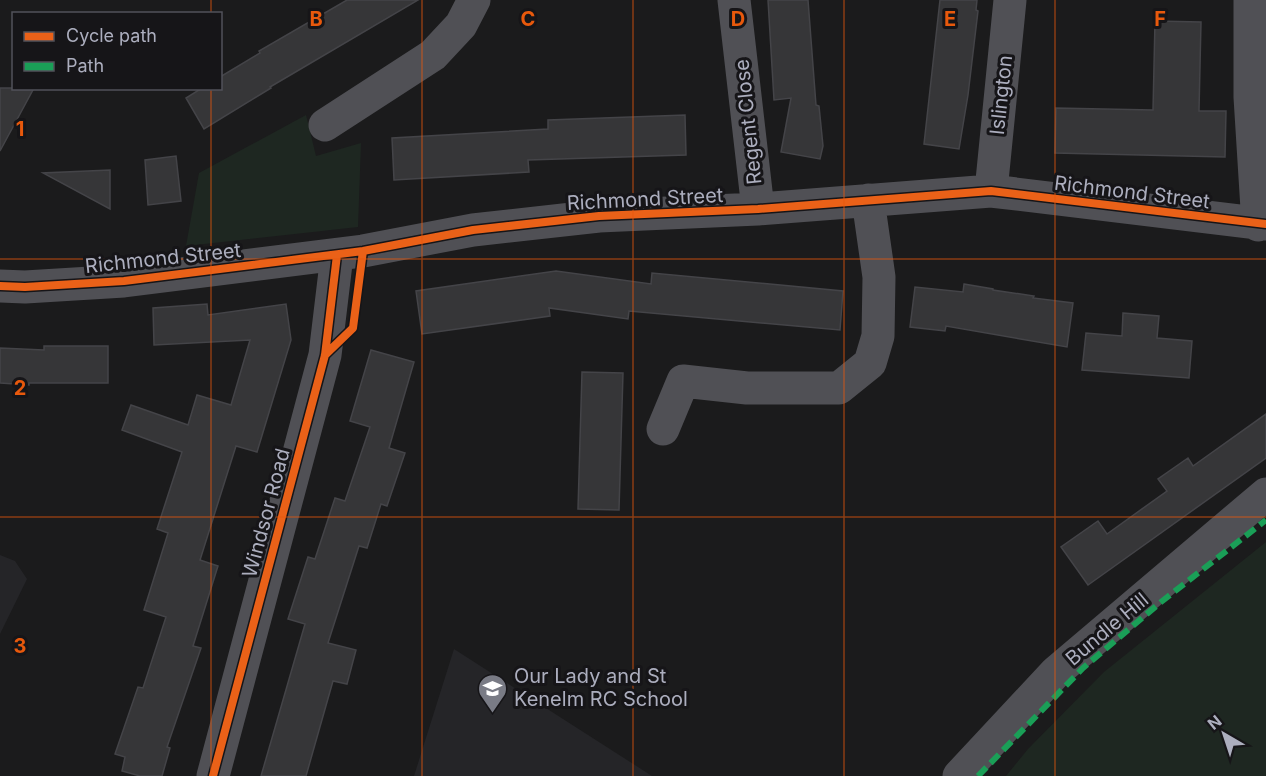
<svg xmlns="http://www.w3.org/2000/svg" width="1266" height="776" font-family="Inter,sans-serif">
	<rect width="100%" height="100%" fill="#1b1b1c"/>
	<path fill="#252528" d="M0,555L15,561L27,579L0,634Z
		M454,649L652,776H414Z"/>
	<path fill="#1e2721" d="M306,115L316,156L361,143L358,227L186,246L199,173Z
		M1266,542V776H1006L1028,749L1104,672Z"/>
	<path fill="#363638" stroke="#444448" stroke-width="1.5" d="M347,0H418L270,87L271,88L204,129L186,98L202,88H220V77L260,53L259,51Z
		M768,0H808L816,105L819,106L823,146L820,159L781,152L791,98L774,100Z
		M940,0H977L976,10L978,11L968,95L959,149L924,144Z
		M1155,21L1201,22L1199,111H1226L1225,157L1055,153L1056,108L1153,110Z
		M0,88H34L0,151Z
		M685,115L686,155L528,160L529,172L394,180L392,138L548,129V120Z
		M176,156L181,201L148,205L145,160Z
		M110,170V209L43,173Z
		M556,271L651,284L652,273L843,291L840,330L629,311L628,319L549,308L550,316L422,334L416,291Z
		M964,284L993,289V290L1034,296L1033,298L1073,303L1067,347L946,326L945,331L910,327L915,287L963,292Z
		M207,304L208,315L286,304L291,340L257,452L236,446L200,560L218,566L193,646L201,648L167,747L170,748L162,776H140L122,771L125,757L115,754L138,687L143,688L166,617L144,610L168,533L157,529L182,452L122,430L131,405L188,425L197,395L231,405L250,340L154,345L153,308Z
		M1123,313L1159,316L1157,338L1192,341L1189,378L1082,370L1086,333L1122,336Z
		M44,346H108V383H29V385L0,383V348L44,350Z
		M371,350L414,362L389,448L405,453L387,506L381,504L367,548L359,546L328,643L356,650L347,684L333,681L306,776H261L305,624L288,619L308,557L315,559L335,498L345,501L370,427L350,421Z
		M582,372L623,373L619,510L578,509Z
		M1266,414V458L1088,585L1061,547L1098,521L1107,534L1167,491L1158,479L1188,458L1193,466Z"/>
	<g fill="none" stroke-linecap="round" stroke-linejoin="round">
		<path stroke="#505055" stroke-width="33" d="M734,0L758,209
			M1250,0V97L1258,225
			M325,125L433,55L461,25L474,0
			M991,191L1010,0
			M0,286L25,287L124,281L363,251L473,230L599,216L758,209L991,191L1266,224
			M663,429L683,381L747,388H839L870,363L878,336L879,277L868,200
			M213,776L325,355L337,255
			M959,776L1056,672L1266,494"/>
		<path stroke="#1a9f57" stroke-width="6" stroke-dasharray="12 6" stroke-linecap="butt" d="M978,776L1083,668L1161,602L1266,520"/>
		<defs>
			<path id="cycleway" d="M0,286L25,287L124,281L363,251L473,230L599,216L758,209L991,191L1266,224
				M325,355L353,328L363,251
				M213,776L325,355L337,255"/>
		</defs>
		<use href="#cycleway" stroke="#161518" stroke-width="11"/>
		<use href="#cycleway" stroke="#ea6118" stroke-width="8"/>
	</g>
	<path fill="none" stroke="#e8590c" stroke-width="1.5" stroke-opacity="0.55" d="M211,0V14M422,0V776M633,0V776M844,0V776M1055,0V776M211,88V776M0,259H1266M0,517H1266"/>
	<defs>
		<symbol id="school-pin" viewBox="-11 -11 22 30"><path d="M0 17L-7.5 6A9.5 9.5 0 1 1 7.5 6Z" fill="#797b85" stroke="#161518"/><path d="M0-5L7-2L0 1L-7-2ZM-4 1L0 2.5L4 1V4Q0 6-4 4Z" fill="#fff"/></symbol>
	</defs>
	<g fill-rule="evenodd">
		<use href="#school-pin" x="476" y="672" width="33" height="45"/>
	</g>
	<g text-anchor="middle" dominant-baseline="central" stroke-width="6" stroke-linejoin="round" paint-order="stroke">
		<g font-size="20" fill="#acaebe" stroke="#161518">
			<text transform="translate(1001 95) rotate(-84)">Islington</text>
			<text transform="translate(748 122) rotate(-96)">Regent Close</text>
			<text transform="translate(1132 192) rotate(7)">Richmond Street</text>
			<text transform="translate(645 199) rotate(-3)">Richmond Street</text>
			<text transform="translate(163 258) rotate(-6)">Richmond Street</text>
			<text transform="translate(266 513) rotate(-75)">Windsor Road</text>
			<text transform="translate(1107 629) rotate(-40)">Bundle Hill</text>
		</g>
		<g font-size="20" fill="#acaebe" stroke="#161518" text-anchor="start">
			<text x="514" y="676">Our Lady and St<tspan x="514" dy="23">Kenelm RC School</tspan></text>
		</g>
	</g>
	<g font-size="20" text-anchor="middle" font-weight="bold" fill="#e8590c" stroke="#161518" stroke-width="6" stroke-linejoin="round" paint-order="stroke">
		<text x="316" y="26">B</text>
		<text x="528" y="26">C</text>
		<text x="738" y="26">D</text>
		<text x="950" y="26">E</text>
		<text x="1160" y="26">F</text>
		<text x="20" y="136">1</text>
		<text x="20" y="395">2</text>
		<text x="20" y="653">3</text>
	</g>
	<rect x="12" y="12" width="210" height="78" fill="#161518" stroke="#52525a" stroke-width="1.5"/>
	<rect x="24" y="32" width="30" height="9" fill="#ea6118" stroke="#52525a" stroke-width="1.5"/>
	<text x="66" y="42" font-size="18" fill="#acaebe">Cycle path</text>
	<rect x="24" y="62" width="30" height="9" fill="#1a9f57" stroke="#52525a" stroke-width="1.5"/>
	<text x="66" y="72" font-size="18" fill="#acaebe">Path</text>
	<g transform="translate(1224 734) rotate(321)" stroke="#161518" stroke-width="4.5" paint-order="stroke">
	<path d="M0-4.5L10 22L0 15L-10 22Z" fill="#acaebe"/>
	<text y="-9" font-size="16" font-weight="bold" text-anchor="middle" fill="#acaebe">N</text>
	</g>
</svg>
